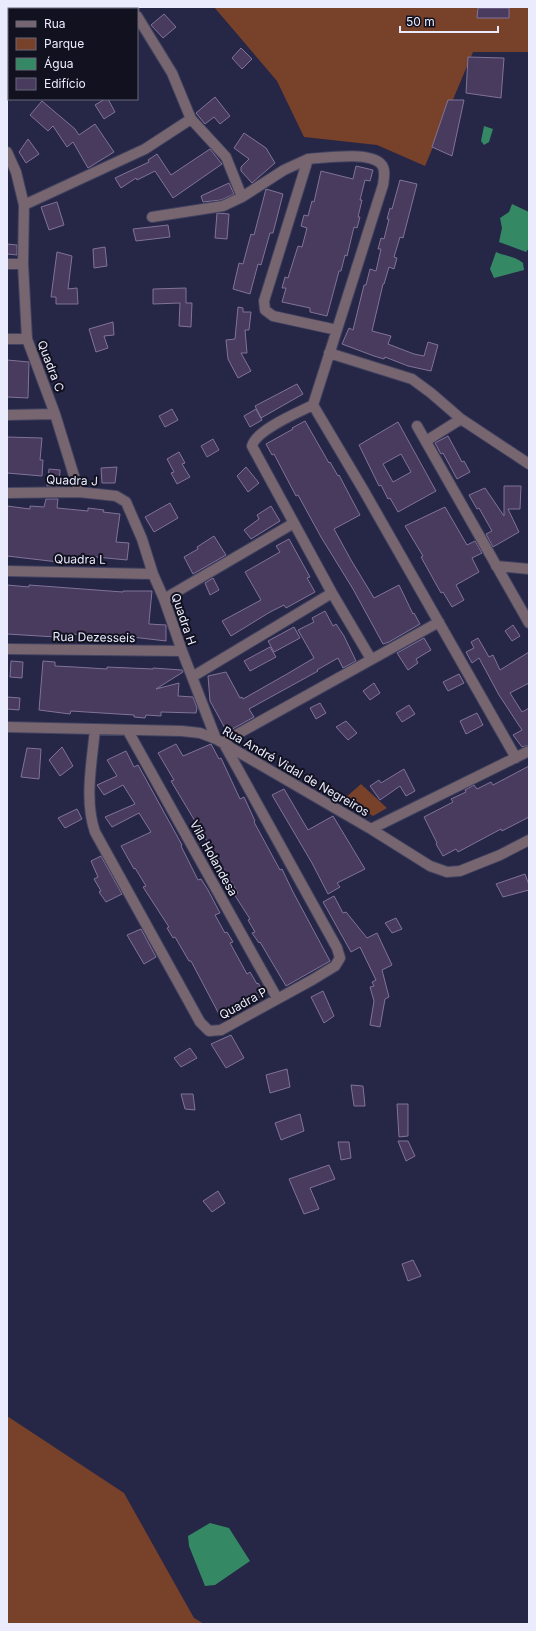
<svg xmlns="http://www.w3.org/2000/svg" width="536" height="1631" font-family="Inter,sans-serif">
	<rect width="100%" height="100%" fill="#262647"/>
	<path fill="#78412a" d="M214,7H529V52H473L425,166L377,145L304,137L277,81Z
		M361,784L387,808L373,816L345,798Z
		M7,1416L124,1493L194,1618L204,1624H7Z"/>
	<path fill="#348964" d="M484,126L493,129L489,142L484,145L481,141Z
		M512,204L529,212V248L526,252L499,242L502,228L500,218L509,212Z
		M496,252C505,256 517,257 523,263L524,270L494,278L490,269Z
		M210,1523L229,1528L250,1561L215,1585L205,1586L189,1546L188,1536Z"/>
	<path fill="#483b5d" stroke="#817399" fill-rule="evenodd" d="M478,8H509V18H477Z
		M164,14L176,27L163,38L151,25Z
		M241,48L252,59L242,69L232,58Z
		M468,57L504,58L501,98L466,93Z
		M215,97L230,116L220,124L214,117L205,124L196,113Z
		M105,99H108L115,112L104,119L95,105Z
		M448,100H464L452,156L432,147Z
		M42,101L75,129L79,135L95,124L114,152L88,168L73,142L67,147L53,126L48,131L30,115Z
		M244,133L266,148L275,163L252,183L241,171V167L249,159L234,148Z
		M28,139L39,154L26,163L19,152Z
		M210,149L222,164L173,198L155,171L137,180L136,178L121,188L115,178L149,162L148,160L157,154L171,175Z
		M356,166L373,170L370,181L365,180L360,200H362L358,217H360L357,228L354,227L347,256L345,255L341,271H339L327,316L310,312V308L282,302L286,288H282L285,277L288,278L298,246L302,247L307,228L301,226L304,215L308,216L312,201L314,202L321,171L353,179Z
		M400,180L417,184L403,238L400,237L394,257L397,258L394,269L389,267L384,284H383L372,331L391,336L388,344L414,354L424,356L428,342L438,345L431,371L408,366L385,357L384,359L374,356L342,344L349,328L353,330L364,285H366L370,269L376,271L381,249H378L381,238L384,239L389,219H387L390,208L392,209Z
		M229,183L234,194L221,200L203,202L201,196Z
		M266,189L283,194L273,233H270L261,265L258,264L250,294L233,289L239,263L243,264L251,234L254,235Z
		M57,202L64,225L49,230L41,207Z
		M217,213L229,214L227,239L215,238Z
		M168,225L170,237L136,241L133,229Z
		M7,244L17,245V255L7,254Z
		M105,247L107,266L94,268L93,249Z
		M57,252L72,256L68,289L77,288L78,304H56V297H51Z
		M186,288V303H192L191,327L179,326L180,303L153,304V289Z
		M238,307L243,308V312H251L249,330H245L247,353H241L251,371L238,378L228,359L226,340L235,339Z
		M113,322L114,335L104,336L108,348L96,352L89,329Z
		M7,360L29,362L28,398L7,397Z
		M297,384L303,394L261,418L255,406Z
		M172,409L178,420L165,427L159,416Z
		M256,409L262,420L250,427L244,416Z
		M305,421L329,463L330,462L338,476L339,475L360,515L334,529L351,560L374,598L399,585L413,614L414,613L420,624L389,642L383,644L353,589L321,537L298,495L296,496L274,454L272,455L266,444L293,429L292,428Z
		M398,422L436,491L398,512L390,498L388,499L381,485L379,486L359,445ZM401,454L411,472L393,482L383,464Z
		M448,436L462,462L464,461L470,472L457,479L443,453L441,454L435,443Z
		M7,437L42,438L40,460H43L42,476L7,473Z
		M213,439L219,450L207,457L201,446Z
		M179,452L185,463L182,464L190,477L177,484L171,473L174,472L167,459Z
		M117,467L115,483H102L101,468Z
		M246,467L259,483L248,492L237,476Z
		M49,469L60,470L59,486H47Z
		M504,486H521L520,509H508L519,532L493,547L486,534L492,531L479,508L477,509L469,495L485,488L504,516Z
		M46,499H58L57,508L88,511V508L104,510L103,512L120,514L116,542L129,543L127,560L86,556V560L67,558V563L7,556V506L30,509V506L44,507Z
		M170,503L178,518L154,532L145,517Z
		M271,506L280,521L251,539L244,530L259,519L257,515Z
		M445,507L467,545L475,541L482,553L472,558L479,572L456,585L464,600L452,607L443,592L441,593L421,557L423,556L405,526Z
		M214,536L226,555L193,574L184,557L198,549L197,547Z
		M289,539L310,577L307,578L315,592L286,608L284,605L270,612L231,636L222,621L261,600L245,572L280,552L276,546Z
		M213,578L219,590L210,595L205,583Z
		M7,585L29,587V585L123,592V591H152L149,622V624L166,625V641L132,637L118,636V638L72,634V638L7,634Z
		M325,611L333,626L336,624L344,636L356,661L343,668L338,658L317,670L318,671L249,709L254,717L227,732L210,701L208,676L226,672L240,698L242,697L243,699L287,674L314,658L298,630L314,622L312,618Z
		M513,625L520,636L512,641L505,631Z
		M294,627L300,638L274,652L268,641Z
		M424,638L431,650L416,659L418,663L408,670L397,653Z
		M478,638L489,657L493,655L500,670L529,652V683L510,693L522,712L529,708V745L522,747L513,735L522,730L499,695L479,658L472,663L466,652L474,648L471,642Z
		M270,647L276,657L250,671L244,661Z
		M11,661L23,662L22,678L10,677Z
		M43,661L55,662V666L75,667L107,669V667L153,669V668L182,670L183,672L156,689L179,683L178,696L193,697L197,708L196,713L161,712V716L146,715L145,718L134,717V715L86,712L71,711L70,714L39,710Z
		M459,674L464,683L448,691L443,682Z
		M374,683L380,693L370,700L363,691Z
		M7,697L20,698L19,710L7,709Z
		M320,703L326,713L316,719L310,708Z
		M409,705L415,714L402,722L396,713Z
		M477,713L483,725L466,734L460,721Z
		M346,721L357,733L348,740L336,727Z
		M176,744L183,756L211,744L219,759L221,758L240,799L244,797L255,821L254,822L280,870L282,869L293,892L330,961L286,986L260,942L259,943L252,933L255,932L248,920L250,919L234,894L238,893L171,781L174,780L158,753Z
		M62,747L73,766L60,776L49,760Z
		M27,748L41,749L39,779L21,777Z
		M126,751L134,767L138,765L182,845L181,846L198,880L201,879L208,890L220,913L215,915L225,933L227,932L233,942L230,943L247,974L250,972L257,984L258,983L265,994L246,1004L245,1002L236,1008L235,1007L220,1016L191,961H189L175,937L173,938L167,928L169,927L143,887L146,886L135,868L134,869L121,846L151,832L139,813L112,827L105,817L135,804L123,785L104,795L97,785L117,776L107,760Z
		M529,766V817L502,831L501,829L458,852L456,849L443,856L436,844L437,843L424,817L453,802L451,799L466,792L465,790L474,785L477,789L491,782L493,785Z
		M404,769L415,791L406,796L400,786L380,800L370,786L379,780L381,783Z
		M284,789L308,830L333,816L365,869L337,883L340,887L328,894L312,863L272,795Z
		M77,809L82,819L65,828L58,818Z
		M101,856L122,894L106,902L99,892L101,891L94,879L98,877L91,861Z
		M525,874L529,885V890L503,897L496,884Z
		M334,896L343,913L346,912L367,938L377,933L392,965L382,970L389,997L385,999L380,1027L370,1025L374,1001L370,987L374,986L372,982L376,980L360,947L351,952L323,902Z
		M396,918L402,929L392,933L385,923Z
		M141,929L156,957L144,964L127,935Z
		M323,991L334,1016L324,1023L311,997Z
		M231,1035L244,1058L226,1068L211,1044Z
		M190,1048L197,1058L181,1067L174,1058Z
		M287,1069L290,1087L270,1093L266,1075Z
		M351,1085L363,1086L365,1106H354Z
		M181,1094H193L195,1110L185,1109Z
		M397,1104H408V1136L399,1137Z
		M300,1114L304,1131L281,1140L275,1123Z
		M398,1141H408L415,1156L406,1161Z
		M338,1142H349L351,1158L341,1160Z
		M329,1165L335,1179L310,1188L319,1209L304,1214L289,1179Z
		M218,1191L225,1203L212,1212L203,1201Z
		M413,1260L421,1276L408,1281L402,1264Z"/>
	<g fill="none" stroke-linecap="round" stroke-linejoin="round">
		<defs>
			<path id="minor" d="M37,7L39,9
				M133,7L134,9
				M100,9L103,7
				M137,16L172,73L191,119L226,157L242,197
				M7,78L9,76
				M7,152L16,172L24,205L23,264L27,339L55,414L79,492
				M24,205L145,149L191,119
				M152,217L223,206L242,197L284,170L308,159
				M7,264H23
				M337,330L273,316L265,310L264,301L308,159C325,158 369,151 381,164C386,169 384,178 383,185L313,405C297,413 256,430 252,446L332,593L371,659
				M7,339H27
				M329,353L412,379L431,393L461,419
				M313,405L364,491L516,758
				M7,415L55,414
				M417,426L529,623
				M426,441L461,419L529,464
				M7,493L79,492L116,496L126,502L142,539L153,574L164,599L182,651L216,739
				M496,566L529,569
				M7,571L153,574
				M164,599L294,523
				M7,649L182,651
				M192,677L332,593
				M7,727L182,731L200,733L216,739L371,829L430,866L447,872L460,871L500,855L529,840
				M95,729C92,762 84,800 95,832L200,1022L209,1031L221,1030L312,980L335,966L340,958L337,948L223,742L439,622
				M128,731L277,998
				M371,829L529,751"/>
		</defs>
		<use href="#minor" stroke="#414260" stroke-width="12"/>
		<use href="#minor" stroke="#776670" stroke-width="10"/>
	</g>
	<g text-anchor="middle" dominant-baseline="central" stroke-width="4" stroke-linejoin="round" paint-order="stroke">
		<g font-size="12" fill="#eaebfd" stroke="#111120">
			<text transform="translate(51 366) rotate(69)">Quadra C</text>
			<text transform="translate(72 480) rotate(2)">Quadra J</text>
			<text transform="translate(80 559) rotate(1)">Quadra L</text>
			<text transform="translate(184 619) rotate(71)">Quadra H</text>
			<text transform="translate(94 637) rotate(1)">Rua Dezesseis</text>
			<text transform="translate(296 771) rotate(30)">Rua André Vidal de Negreiros</text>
			<text transform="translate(214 858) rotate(61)">Vila Holandesa</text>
			<text transform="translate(243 1003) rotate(-29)">Quadra P</text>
		</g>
	</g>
	<rect width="536" height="1631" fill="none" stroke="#eaebfd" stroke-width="16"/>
	<rect x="8" y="8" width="130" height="92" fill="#111120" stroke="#686878"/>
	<rect x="16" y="21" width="20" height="6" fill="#776670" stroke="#686878"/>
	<text x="44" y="28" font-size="12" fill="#eaebfd">Rua</text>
	<rect x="16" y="38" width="20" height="12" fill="#78412a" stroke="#686878"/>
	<text x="44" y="48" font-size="12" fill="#eaebfd">Parque</text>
	<rect x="16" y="58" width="20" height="12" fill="#348964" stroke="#686878"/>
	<text x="44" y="68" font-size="12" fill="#eaebfd">Água</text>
	<rect x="16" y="78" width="20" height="12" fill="#483b5d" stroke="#686878"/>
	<text x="44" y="88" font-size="12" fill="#eaebfd">Edifício</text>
	<path d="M400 26v6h98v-6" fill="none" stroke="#eaebfd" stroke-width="2"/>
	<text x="406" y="26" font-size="12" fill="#eaebfd" stroke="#111120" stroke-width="3" paint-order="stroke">50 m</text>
</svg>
